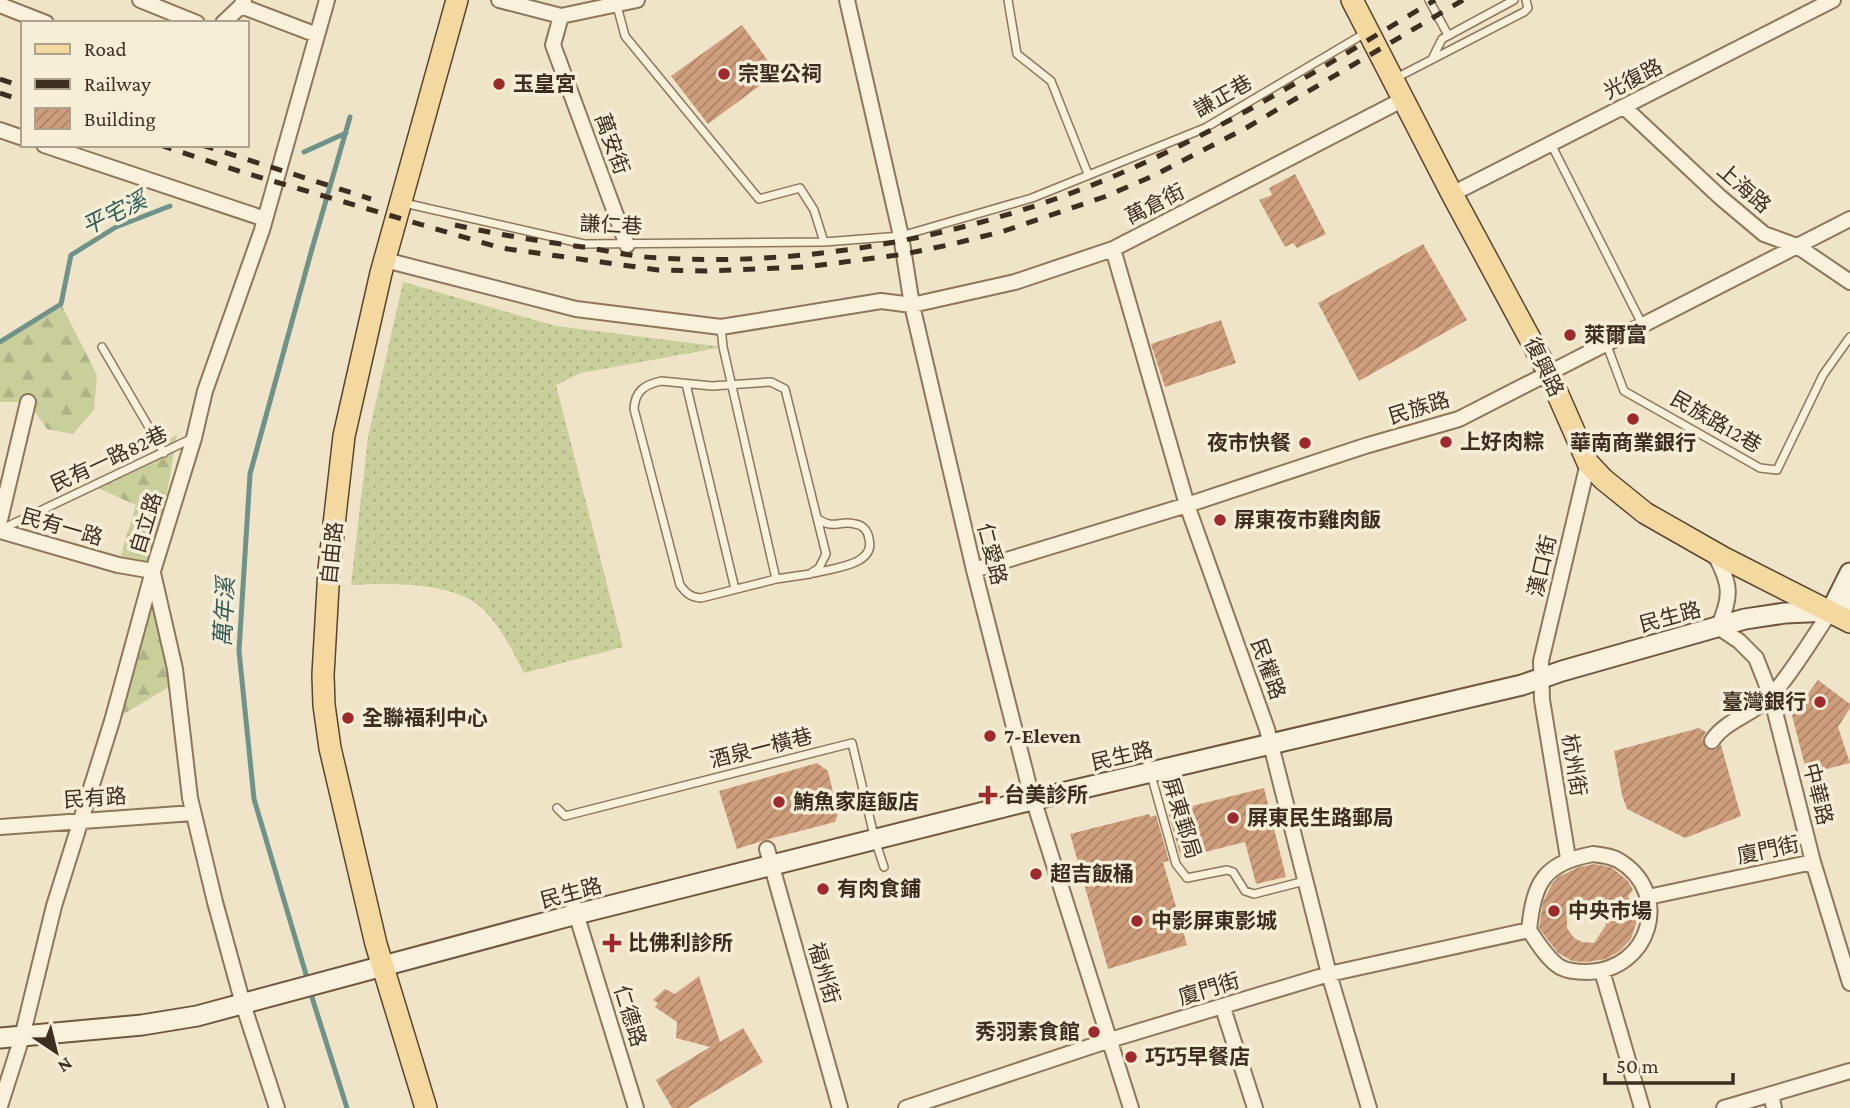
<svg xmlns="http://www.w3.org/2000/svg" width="1850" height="1108" font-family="'Crimson Pro','Noto Sans TC',serif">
	<defs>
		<pattern id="grass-dots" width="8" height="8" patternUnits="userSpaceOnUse" patternTransform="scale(1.75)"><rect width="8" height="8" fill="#c9cf9b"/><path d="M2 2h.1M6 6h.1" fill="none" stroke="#aeb285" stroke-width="1.8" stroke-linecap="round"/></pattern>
		<pattern id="forest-firs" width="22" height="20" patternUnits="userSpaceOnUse" patternTransform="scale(1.75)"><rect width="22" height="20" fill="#c9cf9b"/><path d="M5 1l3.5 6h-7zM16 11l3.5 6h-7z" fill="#aeb285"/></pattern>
		<pattern id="building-hatch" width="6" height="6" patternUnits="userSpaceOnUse" patternTransform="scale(1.75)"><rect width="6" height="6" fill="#cf9f7d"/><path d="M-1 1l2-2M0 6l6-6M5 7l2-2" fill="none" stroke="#a98266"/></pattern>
	</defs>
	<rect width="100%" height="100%" fill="#f0e4c8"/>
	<path fill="url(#grass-dots)" d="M403,282L556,326L723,347L581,373L556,385L623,647L524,673C512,650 501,627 483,609C454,581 389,583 351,585L368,437Z"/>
	<path fill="url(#forest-firs)" d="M61,304L97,375L94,410L73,434L47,429L28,402H0V342Z
		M177,434L155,566L177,682L112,721L153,572L118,565L136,505L93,486L143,459Z"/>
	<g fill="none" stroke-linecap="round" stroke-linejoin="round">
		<path stroke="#6f938a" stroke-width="5" d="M304,152L346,133
			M0,342L61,304L71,255L116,227L170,206
			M308,981L254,799L239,651L250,474L310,256L350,117
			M310,991L347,1108"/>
	</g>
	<path fill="url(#building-hatch)" fill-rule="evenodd" d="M742,25L777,73L708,124L671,76Z
		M1295,174L1326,234L1297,248L1293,243L1285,247L1259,200L1272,195L1269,188Z
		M1423,244L1467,320L1359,381L1318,303Z
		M1221,320L1236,363L1165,387L1151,344Z
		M1818,680L1850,704V708L1838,727L1850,763L1807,774L1792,715Z
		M1699,728L1706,732L1702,740L1707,749L1715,750L1721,745L1741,816L1685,838L1627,809L1622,795L1614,751Z
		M817,763L828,771L838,814L835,822L765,840L737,849L719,791Z
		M1264,788L1286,877L1256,884L1245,842L1181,858L1168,812Z
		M1149,814L1150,817L1156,815L1169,861L1163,862L1187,945L1108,969L1070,834Z
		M1594,864L1611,867L1628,881L1633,890L1628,896L1637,920L1631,939L1620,951L1606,959L1586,962L1572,961L1558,953L1539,928L1543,902L1552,884L1558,877L1579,867ZM1589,905L1601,913L1606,925L1594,943L1582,942L1574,938L1567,928V917L1575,908Z
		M699,976L720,1042L743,1028L763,1062L687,1108H672L656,1080L710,1047L676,1038L677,1022L655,1007L658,1003L653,1000L665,989L675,994Z"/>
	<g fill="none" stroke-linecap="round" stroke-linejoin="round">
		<defs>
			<path id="lane" d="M1008,0L1017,54L1051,81L1088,174
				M1429,0L1448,35
				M616,2L625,36L759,199L800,188L814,210L824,242
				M1432,59L1442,39L1514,0
				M1396,78L1524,12L1528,8L1526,0
				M1551,144L1642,324
				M404,203L584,244L824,242L901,236L1032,198L1205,128L1367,32
				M721,327L723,347L776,579
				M1606,343L1624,391L1760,468L1777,470L1823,375L1850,337
				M102,347L164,453
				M661,381L712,386L771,382L785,389L826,554L819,568L810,574L776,579L701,598C690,597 686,593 680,585L634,409C635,391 644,385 661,381Z
				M686,384L735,589
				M2,529L193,438
				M815,573C833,568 876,565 869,539C868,531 863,525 855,524C839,520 834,530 818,519
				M1146,757L1176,864L1187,878L1227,870L1233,872L1245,891L1254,894L1305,881
				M557,808L565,816L852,743L875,840L884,867"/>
			<path id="street" d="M140,0L197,23
				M499,0L561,16L637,0
				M847,0L901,236L912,305L974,570L1029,786L1131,1108
				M0,5L46,23
				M241,6L317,35
				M561,16L553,45L627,245
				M223,23L241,6L244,0
				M1624,107L1720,197L1764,234L1797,246L1850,282
				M0,130L23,138
				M44,145L265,219
				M1452,194L1833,0
				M1113,249L1187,505L1267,729L1329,974L1369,1108
				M385,260L576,309L721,327L881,301L912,305L1015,282L1113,249L1402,100
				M0,520L28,402
				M0,531L118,565L153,571
				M1715,555C1731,584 1732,597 1718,627L1739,641L1756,658L1771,696L1813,862L1850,983
				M974,570L1187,505L1365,446L1459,419L1850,219
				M153,573L175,669L190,798L215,902L243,1004L277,1108
				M1712,741C1725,720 1755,714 1772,695C1792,673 1813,637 1831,611
				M0,827L193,813
				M767,849L840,1108
				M1593,854C1601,855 1611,856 1618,860C1674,893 1650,971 1587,972C1579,972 1567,971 1560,967C1548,960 1537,942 1529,930C1534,883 1543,863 1593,854Z
				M1568,858L1542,700L1541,661L1588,463
				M571,897L636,1108
				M1648,897L1813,862
				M1602,971L1642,1108
				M1223,1008L1255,1108
				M1771,1094L1774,1108
				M0,1106L22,1037L54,906L112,721L153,571L194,438L205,391L262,230L327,0
				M906,1108L1110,1040L1329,974L1529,930
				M1724,1108L1850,1071"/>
			<path id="secondary" d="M1831,611L1850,573
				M0,1038L142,1025L197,1016L577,914L1032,800L1522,685L1562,671L1745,619L1785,613L1831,611L1850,601"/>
			<path id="primary" d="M1352,0L1452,194L1548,372L1588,463L1603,479L1645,513L1724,558L1850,622
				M426,1108L376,944L330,748L324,705L323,675L329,569L344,436L381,273L457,0"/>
		</defs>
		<use href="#lane" stroke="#8d765c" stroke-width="10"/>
		<use href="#street" stroke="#8d765c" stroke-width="18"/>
		<use href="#secondary" stroke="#6f573f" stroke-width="23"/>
		<use href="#primary" stroke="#5b4430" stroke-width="24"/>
		<use href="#lane" stroke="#faf1dc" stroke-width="7"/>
		<use href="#street" stroke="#faf1dc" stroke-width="14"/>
		<use href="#secondary" stroke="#faf1dc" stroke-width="19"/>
		<use href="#primary" stroke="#f3d9a0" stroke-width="21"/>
		<path stroke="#3d2e20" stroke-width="5" stroke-dasharray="12 12" stroke-linecap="butt" d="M0,79L23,87
			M0,93L23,101
			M160,145L242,172L501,248L658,270L707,271L806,267L905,254L953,244L1004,231L1104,197L1153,176L1246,128L1463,0
			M202,145L371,199
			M455,225C500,235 545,242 590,248C613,252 636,257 659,258C822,268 1001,230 1148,161C1248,115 1341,56 1435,0"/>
	</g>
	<g fill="#9e2a2b" stroke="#f7eed8" stroke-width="2.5">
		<circle cx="724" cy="74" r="7"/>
		<circle cx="499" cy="84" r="7"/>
		<circle cx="1570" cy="335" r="7"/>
		<circle cx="1633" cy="419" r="7"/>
		<circle cx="1446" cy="442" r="7"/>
		<circle cx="1305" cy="443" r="7"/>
		<circle cx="1220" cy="520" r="7"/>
		<circle cx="1820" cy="702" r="7"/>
		<circle cx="348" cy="718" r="7"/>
		<circle cx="990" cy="736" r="7"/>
		<path d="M984.5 784.5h7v7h7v7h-7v7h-7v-7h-7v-7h7z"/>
		<circle cx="779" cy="802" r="7"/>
		<circle cx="1233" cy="818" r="7"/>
		<circle cx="1036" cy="874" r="7"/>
		<circle cx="823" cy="889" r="7"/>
		<circle cx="1554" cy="911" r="7"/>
		<circle cx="1137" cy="921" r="7"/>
		<path d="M608.5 932.5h7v7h7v7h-7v7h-7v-7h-7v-7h7z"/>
		<circle cx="1094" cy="1032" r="7"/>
		<circle cx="1131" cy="1057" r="7"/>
	</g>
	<g text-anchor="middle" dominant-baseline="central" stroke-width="7" stroke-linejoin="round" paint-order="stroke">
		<g font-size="21" font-weight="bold" fill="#3d2e20" stroke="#f7eed8" text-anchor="start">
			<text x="738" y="74">宗聖公祠</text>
			<text x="513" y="84">玉皇宮</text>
			<text x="1584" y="335">萊爾富</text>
			<text x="1460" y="442">上好肉粽</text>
			<text x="1291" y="443" text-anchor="end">夜市快餐</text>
			<text x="1633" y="443" text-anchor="middle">華南商業銀行</text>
			<text x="1234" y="520">屏東夜市雞肉飯</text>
			<text x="1806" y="702" text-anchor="end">臺灣銀行</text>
			<text x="362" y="718">全聯福利中心</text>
			<text x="1004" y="736">7-Eleven</text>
			<text x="1004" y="795">台美診所</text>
			<text x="793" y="802">鮪魚家庭飯店</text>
			<text x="1247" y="818">屏東民生路郵局</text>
			<text x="1050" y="874">超吉飯桶</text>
			<text x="837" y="889">有肉食鋪</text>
			<text x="1568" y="911">中央市場</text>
			<text x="1151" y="921">中影屏東影城</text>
			<text x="628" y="943">比佛利診所</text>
			<text x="1080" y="1032" text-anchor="end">秀羽素食館</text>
			<text x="1145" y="1057">巧巧早餐店</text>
		</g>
		<g font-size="21" fill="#3d2e20" stroke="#f7eed8">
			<text transform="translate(1633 79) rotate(-27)">光復路</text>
			<text transform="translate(1223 96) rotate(-29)">謙正巷</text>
			<text transform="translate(612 144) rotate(70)">萬安街</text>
			<text transform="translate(1744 188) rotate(41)">上海路</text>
			<text transform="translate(1155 204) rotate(-27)">萬倉街</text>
			<text transform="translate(611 225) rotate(3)">謙仁巷</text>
			<text transform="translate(1544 367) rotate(64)">復興路</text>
			<text transform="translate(1419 408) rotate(-17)">民族路</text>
			<text transform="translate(1716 422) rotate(30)">民族路12巷</text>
			<text transform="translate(109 459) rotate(-25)">民有一路82巷</text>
			<text transform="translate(146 523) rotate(-73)">自立路</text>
			<text transform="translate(62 527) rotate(16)">民有一路</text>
			<text transform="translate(332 553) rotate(-84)">自由路</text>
			<text transform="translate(992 554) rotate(76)">仁愛路</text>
			<text transform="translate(1542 566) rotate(-77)">漢口街</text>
			<text transform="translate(1670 617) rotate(-15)">民生路</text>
			<text transform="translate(1268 669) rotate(70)">民權路</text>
			<text transform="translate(761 748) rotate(-14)">酒泉一橫巷</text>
			<text transform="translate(1122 756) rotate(-13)">民生路</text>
			<text transform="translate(1574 765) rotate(81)">杭州街</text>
			<text transform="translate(1818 794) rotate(76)">中華路</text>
			<text transform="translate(95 798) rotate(-4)">民有路</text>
			<text transform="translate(1182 818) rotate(73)">屏東郵局</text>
			<text transform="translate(1768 850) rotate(-12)">廈門街</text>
			<text transform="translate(571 893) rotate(-15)">民生路</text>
			<text transform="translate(824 973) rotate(74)">福州街</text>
			<text transform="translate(1209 989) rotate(-17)">廈門街</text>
			<text transform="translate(630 1016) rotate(73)">仁德路</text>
		</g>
		<g font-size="23" font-style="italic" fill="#2f5d5a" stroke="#f7eed8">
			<text transform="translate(114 213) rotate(-26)">平宅溪</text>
			<text transform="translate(224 612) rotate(-87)">萬年溪</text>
		</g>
	</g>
	<rect x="21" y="21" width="228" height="126" fill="#f7eed8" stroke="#ada18e" stroke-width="2"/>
	<rect x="35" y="44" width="35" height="10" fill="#f3d9a0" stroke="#ada18e" stroke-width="2"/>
	<text x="84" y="56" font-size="21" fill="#3d2e20">Road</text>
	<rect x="35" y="79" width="35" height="10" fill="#3d2e20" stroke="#ada18e" stroke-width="2"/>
	<text x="84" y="91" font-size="21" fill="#3d2e20">Railway</text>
	<rect x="35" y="108" width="35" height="21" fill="url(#building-hatch)" stroke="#ada18e" stroke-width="2"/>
	<text x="84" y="126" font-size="21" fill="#3d2e20">Building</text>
	<g transform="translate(56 1052) rotate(145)" stroke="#f7eed8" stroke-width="5" paint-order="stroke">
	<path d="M0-5L12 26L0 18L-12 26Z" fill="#3d2e20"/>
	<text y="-10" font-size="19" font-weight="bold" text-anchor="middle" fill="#3d2e20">N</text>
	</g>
	<path d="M1605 1073v10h128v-10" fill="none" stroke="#3d2e20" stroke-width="3.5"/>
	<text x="1616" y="1073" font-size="21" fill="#3d2e20" stroke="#f7eed8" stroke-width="5" paint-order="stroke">50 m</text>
</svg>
